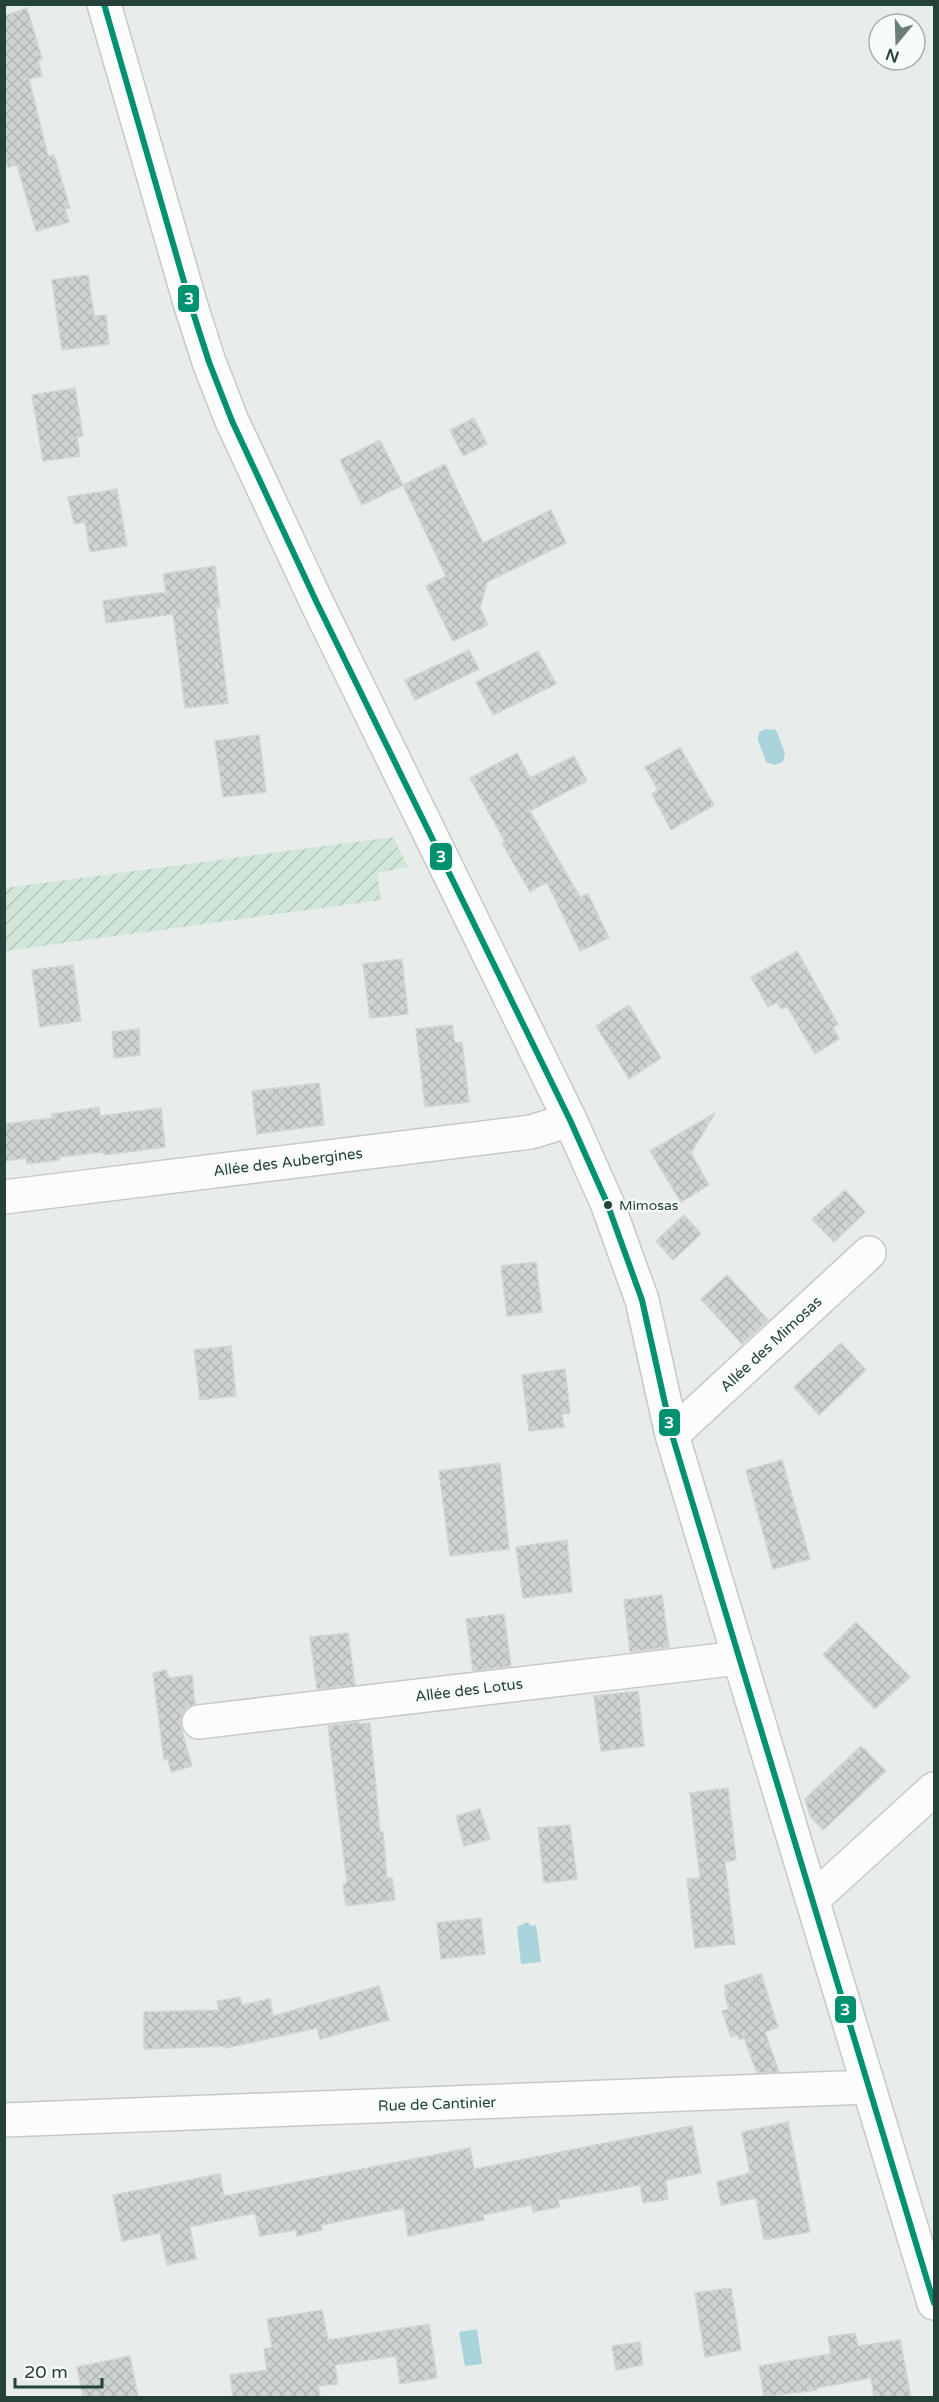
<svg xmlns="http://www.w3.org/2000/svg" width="939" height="2402" font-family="'Varela Round',sans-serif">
	<defs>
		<pattern id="garden-furrows" width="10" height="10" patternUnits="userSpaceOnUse" patternTransform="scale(1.5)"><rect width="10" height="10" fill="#d1e6d8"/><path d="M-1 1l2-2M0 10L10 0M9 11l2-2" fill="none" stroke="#b3c6ba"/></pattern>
		<pattern id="building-cross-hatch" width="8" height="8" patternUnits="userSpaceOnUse" patternTransform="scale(1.5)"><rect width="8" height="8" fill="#cfd4d2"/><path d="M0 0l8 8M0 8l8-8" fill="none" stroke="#b2b7b5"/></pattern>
	</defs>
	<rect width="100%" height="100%" fill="#e8edeb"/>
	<path fill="url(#garden-furrows)" d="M393,837L408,867L377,873L381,900L5,951V888Z"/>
	<path fill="#a9d4db" d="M765,729L776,730L785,753L783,762L775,765L766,762L758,740L759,732Z
		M527,1922L532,1926L536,1925L541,1962L521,1964L517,1927Z
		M477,2329L482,2364L465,2366L459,2332Z"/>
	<path fill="url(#building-cross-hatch)" stroke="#d1d6d4" stroke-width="1.5" d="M27,8L42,59L38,61L42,76L29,79L48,156L54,155L70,208L65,209L69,222L36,231L17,165L8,167L4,153V16Z
		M88,275L94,316L106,315L109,344L62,350L52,280Z
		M75,388L83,436L77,437L80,456L43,461L32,395Z
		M474,418L487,444L463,456L450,430Z
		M380,440L403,485L362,505L340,460Z
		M445,464L483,543L551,510L566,543L487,582L480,608L488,625L453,641L426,586L446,576L403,485Z
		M117,489L127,546L90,552L85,522L74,524L68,497Z
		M215,566L220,608H216L228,703L185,708L173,614L106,623L103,601L166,592L163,574Z
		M469,650L479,669L415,700L405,680Z
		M538,651L556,684L493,715L476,682Z
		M259,735L266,792L223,797L215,741Z
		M680,748L714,805L671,830L652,794L658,790L645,767Z
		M517,753L530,778L574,756L587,781L530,811L580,897L588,894L609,938L580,951L547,882L530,892L502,843L505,842L470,778Z
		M797,951L838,1024L833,1027L839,1039L815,1054L787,1006L781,1009L777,1002L768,1007L751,977Z
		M402,959L408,1014L370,1018L363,964Z
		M73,965L81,1021L40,1027L32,970Z
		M629,1005L661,1058L629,1079L596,1026Z
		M452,1025L455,1043L462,1042L469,1102L425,1107L416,1029Z
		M139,1029L140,1055L114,1058L112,1032Z
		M319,1083L324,1125L257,1134L252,1091Z
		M99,1107L100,1116L161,1108L165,1147L104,1155L103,1152L59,1157V1160L27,1164L26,1158L4,1161V1124L53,1118L52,1114Z
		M715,1113L691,1153L709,1185L681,1202L650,1151Z
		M845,1190L865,1212L834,1242L812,1219Z
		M684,1215L701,1234L673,1260L656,1241Z
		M536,1262L542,1312L507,1316L501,1266Z
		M727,1275L768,1320L742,1344L701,1299Z
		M841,1343L866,1370L819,1415L794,1387Z
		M231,1346L236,1396L200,1400L194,1350Z
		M565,1369L570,1413L562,1414L564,1427L529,1431L522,1375Z
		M782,1460L810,1559L773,1569L746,1470Z
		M500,1463L509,1549L450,1556L439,1471Z
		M567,1540L572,1592L523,1598L516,1547Z
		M662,1595L669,1647L630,1652L624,1600Z
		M504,1614L511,1666L473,1671L466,1619Z
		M856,1622L910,1677L875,1709L823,1655Z
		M348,1633L355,1685L317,1689L310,1637Z
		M166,1670L169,1678L192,1675L195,1704L187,1707L182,1714L180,1724L192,1766L171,1772L168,1759L164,1760L153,1673Z
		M638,1691L644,1746L601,1751L594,1696Z
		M359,1722L360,1724L370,1723L380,1832H383L387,1878H392L395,1900L346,1906L343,1884L347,1883L328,1726Z
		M861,1746L886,1771L823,1830L810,1816L805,1799Z
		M728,1788L736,1860L725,1862L735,1944L695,1948L687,1879L700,1878L690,1793Z
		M480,1809L490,1839L464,1846L456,1816Z
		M570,1825L577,1879L544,1883L538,1828Z
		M481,1918L485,1954L441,1959L437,1923Z
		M761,1974L778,2027L765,2032L779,2072L757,2073L744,2038L739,2040L738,2035L731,2037L722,2011L729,2009L725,1995V1985Z
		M379,1986L389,2020L320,2039L317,2028L226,2048V2046L144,2049V2012L219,2010L217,2001L240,1997L242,2005L270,1999L273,2016Z
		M788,2122L810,2232L764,2240L756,2198L721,2205L717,2182L750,2173L742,2132Z
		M692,2126L701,2173L666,2180L668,2199L643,2203L640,2185L558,2200L560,2207L533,2212L531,2205L483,2215L484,2220L408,2236L404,2208L321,2225L322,2230L297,2236L296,2230L260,2236L255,2213L190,2227L196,2259L167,2265L160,2233L122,2241L113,2195L220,2174L224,2196L470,2148L474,2169Z
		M731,2288L741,2350L705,2357L695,2293Z
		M322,2310L328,2340L429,2324L437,2378L400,2384L396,2356L335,2365L338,2384L318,2386L320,2397H233L230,2375L267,2370L264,2349L272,2347L267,2319Z
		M855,2333L858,2346L900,2340L911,2397H874L871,2378L816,2388L817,2390L764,2397L759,2366L831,2354L828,2337Z
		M640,2342L643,2365L616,2370L612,2346Z
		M130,2356L138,2397H83L77,2367Z"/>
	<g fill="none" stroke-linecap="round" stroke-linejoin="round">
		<defs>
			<path id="minor" d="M104,4L191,306L209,362L232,421L316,601L570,1120L607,1203L642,1300L672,1435L934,2303
				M4,1197L531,1132L570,1120
				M672,1435L869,1253
				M199,1722L739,1658
				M812,1900L934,1789
				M4,2120L869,2087"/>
		</defs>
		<use href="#minor" stroke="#c5cac8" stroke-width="36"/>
		<use href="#minor" stroke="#fcfcfc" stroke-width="33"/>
		<defs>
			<path id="bus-1" d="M104,4L191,306L209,362L232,421L316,601L570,1120L607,1203L642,1300L672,1435L934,2303"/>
		</defs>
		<use href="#bus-1" stroke="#f7fbf9" stroke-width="10"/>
		<use href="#bus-1" stroke="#009270" stroke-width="6"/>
	</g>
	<circle fill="#24423a" stroke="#f7fbf9" stroke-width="2" cx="608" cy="1205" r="5"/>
	<g text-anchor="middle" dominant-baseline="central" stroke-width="4.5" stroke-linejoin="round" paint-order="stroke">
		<g font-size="14" fill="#24423a" stroke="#f7fbf9" text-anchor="start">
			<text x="619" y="1205">Mimosas</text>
		</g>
		<g font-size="15" fill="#24423a" stroke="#f7fbf9">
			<text transform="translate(288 1162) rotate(-7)">Allée des Aubergines</text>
			<text transform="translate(771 1344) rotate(-43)">Allée des Mimosas</text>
			<text transform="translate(469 1690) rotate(-7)">Allée des Lotus</text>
			<text transform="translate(437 2104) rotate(-2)">Rue de Cantinier</text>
		</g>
	</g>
	<g stroke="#f7fbf9" stroke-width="2">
		<rect x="177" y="284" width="23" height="29" rx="6" fill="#009270"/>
		<rect x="429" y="842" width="24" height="29" rx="6" fill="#009270"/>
		<rect x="658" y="1408" width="23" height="29" rx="6" fill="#009270"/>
		<rect x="834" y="1995" width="23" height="29" rx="6" fill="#009270"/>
	</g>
	<g font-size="16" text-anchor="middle" font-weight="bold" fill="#fff">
		<text x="189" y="304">3</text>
		<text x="441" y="862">3</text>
		<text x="669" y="1428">3</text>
		<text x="845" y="2015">3</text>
	</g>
	<rect width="939" height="2402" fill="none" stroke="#24423a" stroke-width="12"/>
	<g transform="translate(897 42) rotate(199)"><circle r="28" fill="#f7fbf9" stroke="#a3b1ad" stroke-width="1.5"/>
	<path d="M0-4.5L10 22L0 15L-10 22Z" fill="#697e78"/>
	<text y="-9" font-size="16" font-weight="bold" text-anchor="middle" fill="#24423a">N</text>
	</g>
	<path d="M15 2378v9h87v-9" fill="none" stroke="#24423a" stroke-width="3"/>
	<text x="24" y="2378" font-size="18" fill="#24423a" stroke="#f7fbf9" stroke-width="4.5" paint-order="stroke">20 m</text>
</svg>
